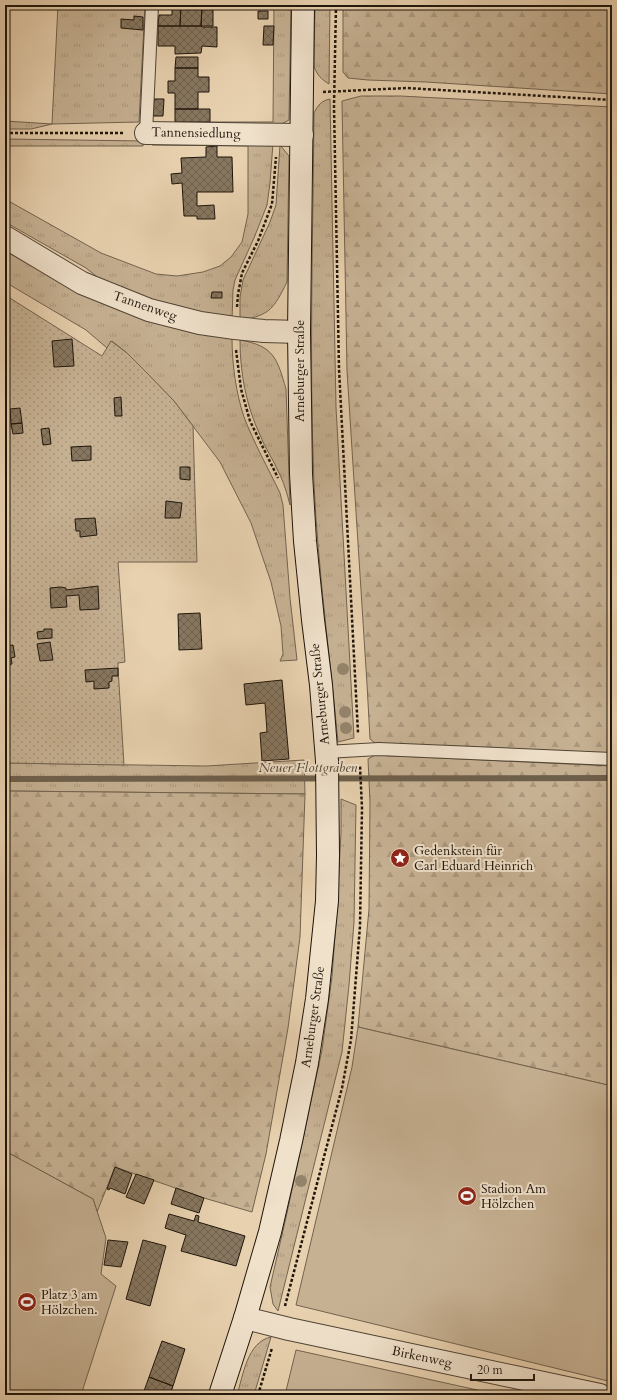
<svg xmlns="http://www.w3.org/2000/svg" width="617" height="1400" font-family="Cardo,serif">
	<defs>
		<pattern id="grass-tufts" width="24" height="20" patternUnits="userSpaceOnUse"><rect width="24" height="20" fill="#c6b193"/><path d="M3 7l-1-3M5 7V3M7 7l1-3M15 17l-1-3M17 17v-4M19 17l1-3" fill="none" stroke="#aa977d"/></pattern>
		<pattern id="forest-firs" width="22" height="20" patternUnits="userSpaceOnUse"><rect width="22" height="20" fill="#c6b193"/><path d="M5 1l3.5 6h-7zM16 11l3.5 6h-7z" fill="#aa977d"/></pattern>
		<pattern id="park-dots" width="8" height="8" patternUnits="userSpaceOnUse"><rect width="8" height="8" fill="#c6b193"/><path d="M2 2h.1M6 6h.1" fill="none" stroke="#aa977d" stroke-width="1.8" stroke-linecap="round"/></pattern>
		<pattern id="building-cross-hatch" width="8" height="8" patternUnits="userSpaceOnUse"><rect width="8" height="8" fill="#877760"/><path d="M0 0l8 8M0 8l8-8" fill="none" stroke="#6e604d"/></pattern>
	</defs>
	<rect width="100%" height="100%" fill="#e8d1af"/>
	<filter id="stains"><feTurbulence type="fractalNoise" baseFrequency=".005" numOctaves="4"/><feColorMatrix values="0 0 0 0 .2 0 0 0 0 .09 0 0 0 0 .02 0 0 0 .5 -.17"/></filter>
	<radialGradient id="worn" r=".72"><stop offset=".6" stop-color="#630" stop-opacity="0"/><stop offset="1" stop-color="#630" stop-opacity=".3"/></radialGradient>
	<path fill="url(#grass-tufts)" stroke="#72634f" d="M58,5H145L139,122L52,124L31,129H5V121L52,124Z
		M274,5H291L289,120L272,129L211,127L210,122H273Z
		M315,5H330L329,84C321,79 317,75 314,66Z
		M330,99L336,407L354,738L338,742C330,656 318,570 314,484C309,360 313,237 314,113C318,105 321,101 330,99Z
		M5,139L144,141L143,146H5Z
		M153,140L273,143L270,183L267,205L254,238L235,280L233,290L232,320L166,305L101,280L86,268L5,222V199L101,253L156,274L177,276L203,272L220,266L231,257L242,242L248,214V146L152,145Z
		M280,145L289,156L287,282C274,308 270,316 240,320V297L243,280L270,222L276,205Z
		M5,251L59,280L232,338C232,364 236,393 244,417C254,443 268,468 280,493L283,505L290,598L297,660L280,661L283,654L281,626L271,582L251,523L220,462L174,401L127,353L112,341L107,348L86,330L5,282Z
		M240,340C274,346 277,358 286,389L290,505C287,494 284,482 278,471C273,459 265,448 260,435C246,405 240,373 240,340Z
		M304,760L305,794L5,791V763L206,766Z
		M341,799L356,805L354,922L349,985L342,1052L278,1311L273,1304L270,1287L287,1213L322,1050L332,977L337,908L341,832Z
		M271,1337L254,1395H237C243,1376 247,1342 271,1337Z"/>
	<path fill="url(#forest-firs)" stroke="#72634f" d="M343,5H612V94L426,82L368,80L348,78L343,72Z
		M361,96H400L612,107V754L384,745L375,743L370,739L367,684L347,371L342,101Z
		M375,755L612,766V1086L358,1027L369,909L370,802L368,759Z
		M5,791L305,794L300,937L288,1028L266,1154L252,1212L204,1198L115,1167L97,1212L93,1199L5,1151Z"/>
	<path fill="url(#park-dots)" stroke="#72634f" d="M5,295L102,356L111,341L127,353L147,373L174,401L193,426L197,562H118L125,662L118,663V668L124,765L5,763Z"/>
	<path fill="#c6b193" stroke="#72634f" d="M358,1027L612,1086V1382L296,1305L352,1067Z
		M5,1151L93,1199L106,1238L101,1274L116,1286L81,1395H5Z
		M296,1350L500,1395H285Z"/>
	<g fill="none" stroke-linecap="round" stroke-linejoin="round">
		<path stroke="#6e5f4c" stroke-width="6" d="M5,779L612,778"/>
	</g>
	<path fill="url(#building-cross-hatch)" stroke="#1e150b" d="M172,5H181L180,26H158L159,15H172Z
		M181,5L202,6L201,26H180Z
		M258,5H268V8H258Z
		M202,6H213V26H201Z
		M258,11H268V19H258Z
		M134,16L143,17V30L121,28V19L134,20Z
		M158,26H201L202,27H217V47L202,46L201,53L175,54V46H158Z
		M264,26H274L273,45H263Z
		M176,57H198V68H175Z
		M175,68H198V77H209V92H198V109H175V93H168V81H175Z
		M154,99H164L163,116H153Z
		M175,109H210V122H175Z
		M217,146V157H232L233,192H197V206L214,205L215,219H197V216H184L182,183L172,184L171,174L182,173L181,158L206,157V147Z
		M212,292H222V298H211Z
		M72,339L74,366L54,367L52,341Z
		M121,397L122,416H115L114,398Z
		M20,408L22,423L11,424L10,409Z
		M22,423L23,433L13,434L11,424Z
		M49,428L51,444L43,445L41,429Z
		M91,446V460L72,461L71,447Z
		M180,467H190V480L180,479Z
		M166,501L182,503L180,518H165Z
		M95,518L97,535L80,537V531H76L75,519Z
		M98,586L99,609L80,610L79,595L66,596L67,607L51,608L50,588L61,587L66,588V590Z
		M200,613L202,649L179,650L178,614Z
		M44,629H52V638L38,639L37,632L44,631Z
		M50,642L53,660L40,661L37,644Z
		M13,645L15,657L11,658L12,664L5,665V646Z
		M118,668V676H112V681L109,682V688L94,689V681L86,682L85,670Z
		M282,680L289,759L262,761L260,733L267,732L265,703L246,705L244,684Z
		M115,1167L132,1174L125,1194L110,1188L109,1190L107,1189Z
		M136,1174L154,1180L144,1204L126,1197Z
		M176,1188L204,1198L199,1213L171,1204Z
		M169,1214L194,1221L196,1215L199,1216L198,1222L245,1236L236,1266L181,1251L186,1235L165,1228Z
		M108,1240L128,1242L121,1267L104,1265Z
		M143,1240L166,1246L150,1306L126,1299Z
		M162,1341L185,1349L173,1386L149,1377Z
		M149,1377L173,1386L170,1395H155L144,1391Z"/>
	<g fill="none" stroke-linecap="round" stroke-linejoin="round">
		<defs>
			<path id="lane" d="M146,133L152,5
				M326,752L379,749L612,759"/>
			<path id="street" d="M146,133L302,135
				M5,237L82,283L149,310L200,323L235,328L264,331L299,332
				M245,1318L289,1329L600,1395"/>
			<path id="secondary" d="M220,1395L245,1318L270,1232L291,1141L307,1063L317,999L327,901L328,855L327,761L321,685L313,620L305,541L301,474L299,332L303,5"/>
		</defs>
		<use href="#lane" stroke="#504434" stroke-width="14"/>
		<use href="#street" stroke="#504434" stroke-width="24"/>
		<use href="#secondary" stroke="#1e150b" stroke-width="24"/>
		<path stroke="#1e150b" stroke-width="2.5" stroke-dasharray="3 2" stroke-linecap="butt" d="M336,5L334,106L339,369L358,733
			M323,92L406,88L612,100
			M5,133H125
			M237,307L238,294L242,273L258,241L272,204L276,157
			M236,350L241,389L250,421L278,478
			M285,1306L342,1088L351,1040L360,926L362,808L360,766
			M258,1395L272,1348"/>
		<use href="#lane" stroke="#f0e1cb" stroke-width="12"/>
		<use href="#street" stroke="#f0e1cb" stroke-width="22"/>
		<use href="#secondary" stroke="#f0e1cb" stroke-width="22"/>
	</g>
	<g fill="#94836b">
		<circle cx="343" cy="669" r="6"/>
		<circle cx="345" cy="712" r="6"/>
		<circle cx="346" cy="728" r="6"/>
		<circle cx="301" cy="1181" r="6"/>
	</g>
	<defs>
		<symbol id="sight-disc" viewBox="-11 -11 22 22"><circle r="9.5" fill="#8f2418" stroke="#f0e1cb"/><path d="M0-6L1.8-2.2L6-1.7L2.9 1.2L3.7 5.4L0 3.3L-3.7 5.4L-2.9 1.2L-6-1.7L-1.8-2.2Z" fill="#fff"/></symbol>
		<symbol id="stadium-disc" viewBox="-11 -11 22 22"><circle r="9.5" fill="#8f2418" stroke="#f0e1cb"/><path d="M0-5a6.5 5 0 1 0 0 10a6.5 5 0 1 0 0-10ZM-3.5-1.8h7v3.6h-7Z" fill="#fff"/></symbol>
	</defs>
	<g fill-rule="evenodd">
		<use href="#sight-disc" x="389" y="847" width="22" height="22"/>
		<use href="#stadium-disc" x="456" y="1185" width="22" height="22"/>
		<use href="#stadium-disc" x="16" y="1291" width="22" height="22"/>
	</g>
	<g text-anchor="middle" dominant-baseline="central" stroke-width="4" stroke-linejoin="round" paint-order="stroke">
		<g font-size="13" fill="#1e150b" stroke="#f0e1cb">
			<text transform="translate(196 133) rotate(1)">Tannensiedlung</text>
			<text transform="translate(145 306) rotate(19)">Tannenweg</text>
			<text transform="translate(300 371) rotate(-90)">Arneburger Straße</text>
			<text transform="translate(320 694) rotate(-96)">Arneburger Straße</text>
			<text transform="translate(313 1017) rotate(-82)">Arneburger Straße</text>
			<text transform="translate(422 1357) rotate(12)">Birkenweg</text>
		</g>
		<g font-size="13" fill="#1e150b" stroke="#f0e1cb" text-anchor="start">
			<text x="414" y="851">Gedenkstein für<tspan x="414" dy="15">Carl Eduard Heinrich</tspan></text>
			<text x="481" y="1189">Stadion Am<tspan x="481" dy="15">Hölzchen</tspan></text>
			<text x="41" y="1295">Platz 3 am<tspan x="41" dy="15">Hölzchen.</tspan></text>
		</g>
		<g font-size="14" font-style="italic" fill="#534736" stroke="#f0e1cb">
			<text x="308" y="767">Neuer Flottgraben</text>
		</g>
	</g>
	<rect width="617" height="1400" fill="none" stroke="#e8d1af" stroke-width="20"/>
	<rect x="6" y="6" width="605" height="1388" fill="none" stroke="#1e150b" stroke-width="2"/>
	<rect x="10" y="10" width="597" height="1380" fill="none" stroke="#1e150b"/>
	<path d="M471 1374v6h63v-6" fill="none" stroke="#1e150b" stroke-width="2"/>
	<text x="477" y="1374" font-size="12" fill="#1e150b" stroke="#f0e1cb" stroke-width="3" paint-order="stroke">20 m</text>
	<rect width="100%" height="100%" filter="url(#stains)"/>
	<rect width="100%" height="100%" fill="url(#worn)"/>
</svg>
